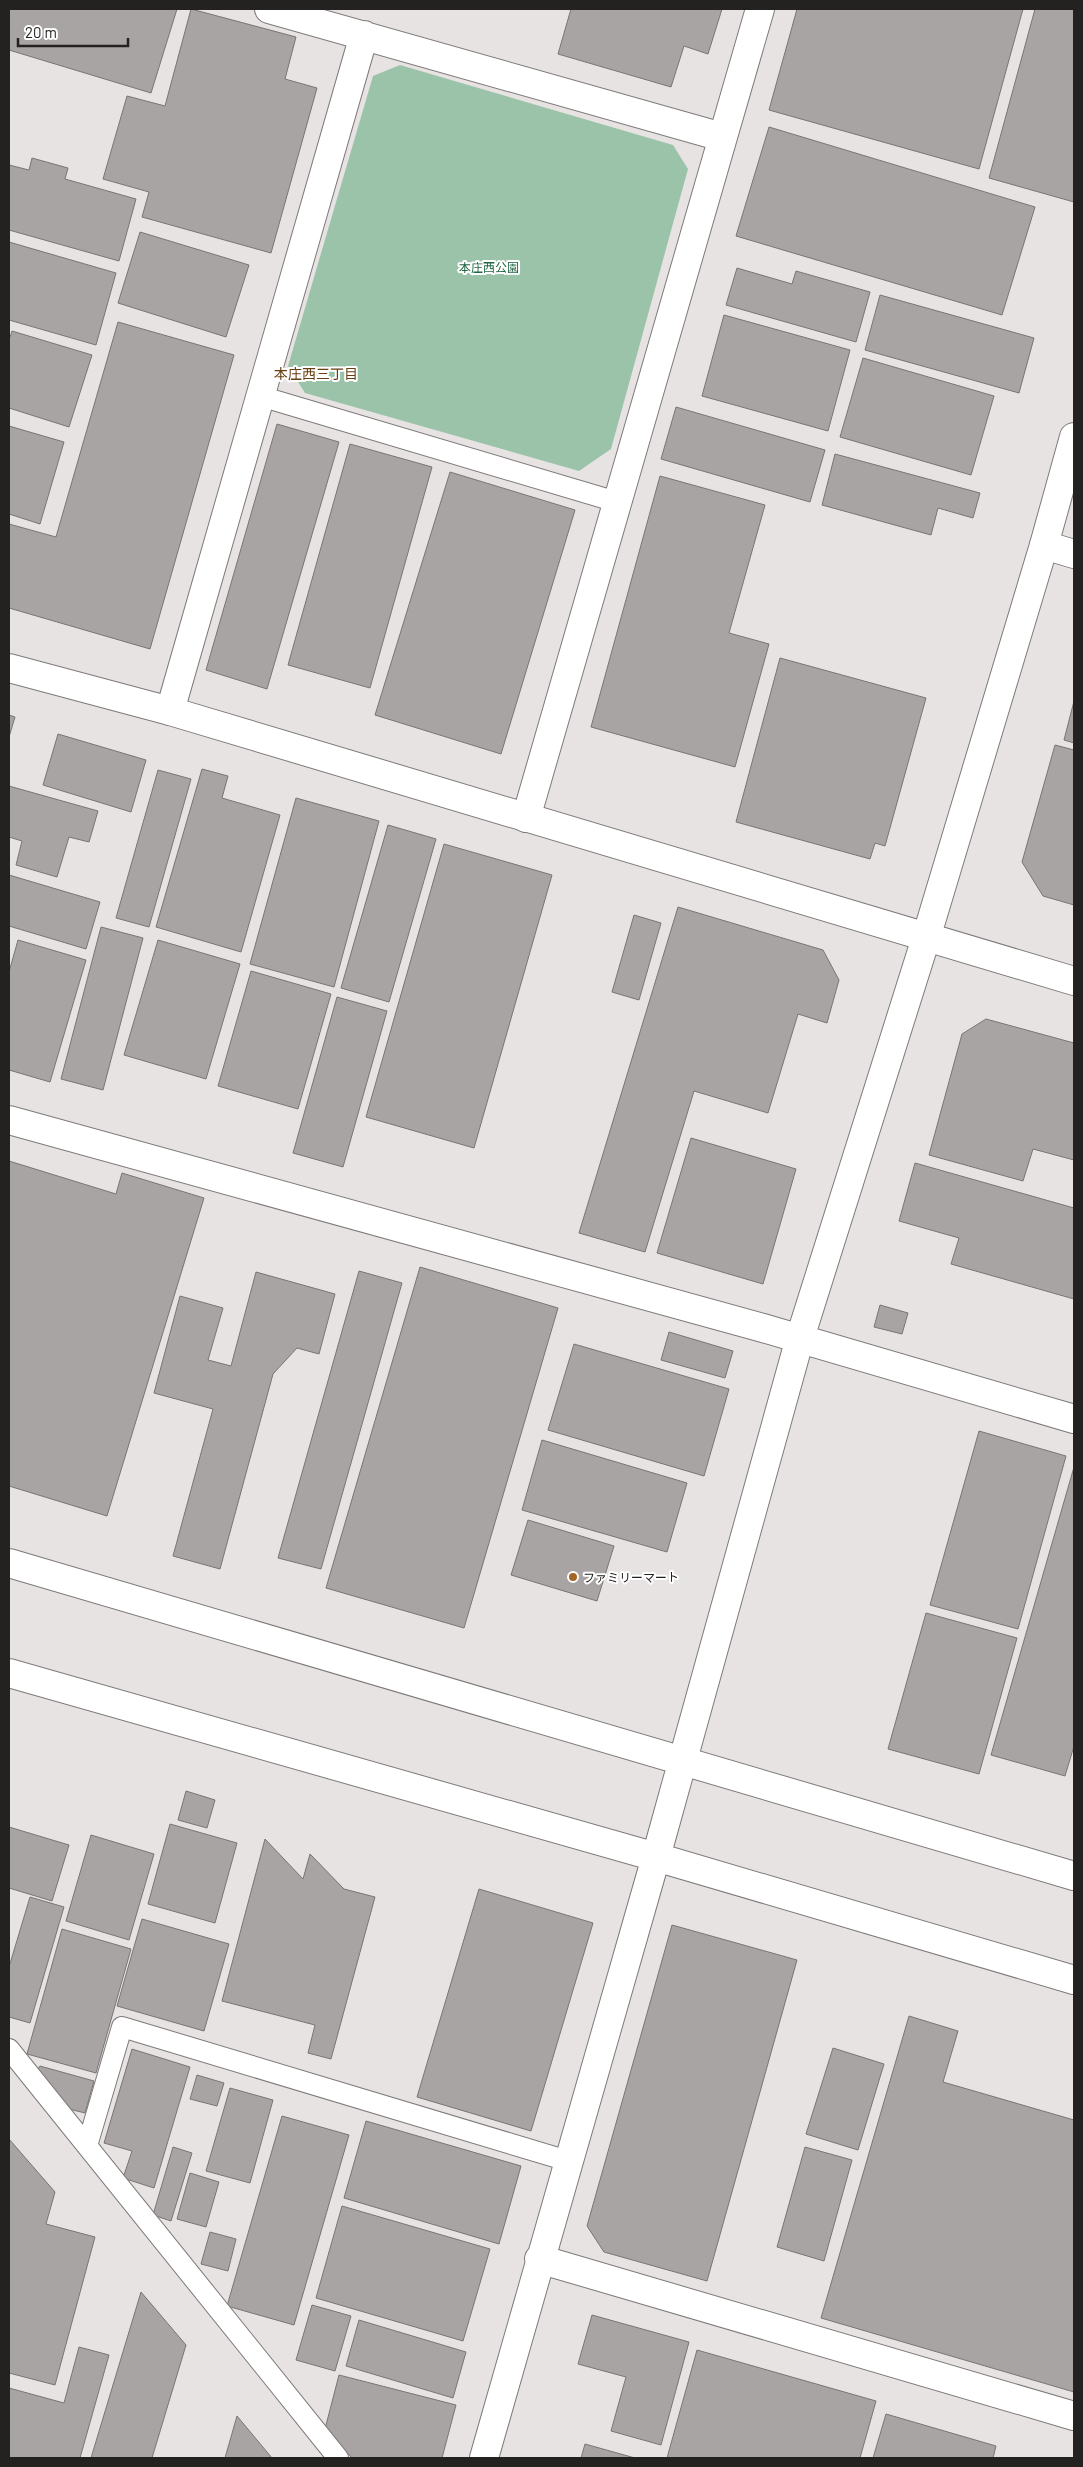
<svg xmlns="http://www.w3.org/2000/svg" width="1083" height="2467" font-family="Barlow,'Noto Sans JP',sans-serif">
	<rect width="100%" height="100%" fill="#e7e3e2"/>
	<path fill="#9bc3a9" d="M400,65L673,145L688,169L611,449L579,471L305,393L288,366L373,76Z"/>
	<path fill="#a8a4a3" stroke="#787573" d="M9,9H177L151,93L9,50Z
		M191,9L296,37L285,79L317,88L271,253L142,217L149,192L103,179L127,96L165,106Z
		M571,9H722L708,54L684,46L671,87L558,54Z
		M797,9H1023L979,169L769,110Z
		M1035,9H1074V202L989,178Z
		M769,127L1035,207L1002,315L736,236Z
		M32,158L68,168L65,179L136,199L119,261L9,230V165L29,170Z
		M140,232L249,265L226,337L118,303Z
		M9,242L116,273L96,345L9,320Z
		M737,268L792,284L796,271L870,292L856,342L726,305Z
		M880,295L1034,338L1019,393L865,350Z
		M724,315L850,350L828,431L702,396Z
		M118,322L234,355L150,649L9,608V524L56,537Z
		M12,331L92,355L69,427L9,408V340Z
		M863,358L994,396L971,475L840,437Z
		M676,407L825,450L810,502L661,459Z
		M277,424L339,442L267,689L206,670Z
		M9,426L64,442L40,524L9,514Z
		M350,444L432,467L370,688L288,665Z
		M835,454L980,493L973,518L938,508L931,535L822,505Z
		M450,472L575,510L501,754L375,715Z
		M660,476L765,505L729,633L769,644L735,767L591,727Z
		M780,658L926,698L885,846L875,843L870,859L736,822Z
		M1074,701V743L1064,740Z
		M9,715L15,717L9,737Z
		M58,734L146,760L131,812L43,785Z
		M1055,745L1074,750V905L1043,896L1022,862Z
		M202,769L228,776L222,798L280,815L241,952L156,927Z
		M158,770L191,779L149,927L116,918Z
		M9,786L98,811L89,842L69,837L57,877L16,865L22,841L9,837Z
		M296,798L379,821L334,987L250,964Z
		M388,825L436,839L389,1002L341,988Z
		M444,844L552,875L474,1148L366,1117Z
		M9,875L100,902L86,949L9,926Z
		M678,907L823,950L839,980L827,1023L798,1014L768,1113L694,1091L645,1252L579,1233Z
		M634,915L661,923L639,1000L612,992Z
		M101,927L143,938L103,1090L61,1079Z
		M18,940L86,960L50,1082L9,1070V972Z
		M158,940L240,964L206,1079L124,1055Z
		M251,971L331,994L298,1109L218,1086Z
		M337,997L387,1011L343,1167L293,1153Z
		M986,1019L1074,1043V1160L1033,1149L1023,1181L929,1155L962,1034Z
		M691,1138L796,1169L763,1284L657,1253Z
		M9,1161L116,1194L122,1173L204,1198L107,1516L9,1486Z
		M915,1163L1074,1208V1299L951,1264L959,1238L899,1221Z
		M420,1267L558,1308L464,1628L326,1588Z
		M359,1271L402,1283L321,1569L278,1558Z
		M256,1272L335,1294L319,1354L297,1348L273,1374L220,1569L173,1556L213,1409L154,1393L180,1296L223,1308L208,1360L231,1366Z
		M880,1305L908,1313L902,1334L874,1327Z
		M669,1332L733,1351L725,1378L661,1360Z
		M574,1344L729,1389L704,1476L548,1430Z
		M979,1431L1066,1456L1018,1629L930,1605Z
		M542,1440L687,1483L667,1552L522,1510Z
		M1074,1467V1746L1065,1776L991,1755Z
		M528,1520L614,1546L597,1601L511,1575Z
		M926,1613L1017,1638L979,1774L888,1749Z
		M186,1791L215,1800L207,1828L178,1820Z
		M170,1824L237,1843L215,1923L148,1904Z
		M9,1827L69,1845L52,1901L9,1888Z
		M91,1835L154,1854L129,1940L66,1921Z
		M265,1839L303,1879L310,1854L344,1889L375,1897L331,2059L308,2053L315,2025L222,2001Z
		M479,1889L593,1923L531,2131L417,2097Z
		M30,1897L64,1907L30,2023L9,2017V1967Z
		M142,1919L229,1944L204,2031L117,2006Z
		M672,1925L797,1960L707,2281L604,2252L587,2226Z
		M62,1929L131,1949L96,2073L27,2054Z
		M909,2016L958,2031L943,2082L1074,2120V2392L821,2318Z
		M833,2048L884,2064L858,2150L806,2134Z
		M132,2049L190,2067L154,2188L123,2178L132,2151L104,2143Z
		M40,2066L94,2081L85,2113L65,2108L35,2073Z
		M197,2075L224,2083L217,2106L190,2099Z
		M230,2088L273,2100L250,2183L206,2171Z
		M282,2116L349,2135L294,2325L227,2306Z
		M366,2121L521,2166L499,2244L344,2198Z
		M9,2139L55,2192L46,2224L95,2237L55,2385L9,2373Z
		M173,2147L192,2153L171,2221L153,2215Z
		M805,2147L852,2160L824,2261L777,2247Z
		M190,2173L219,2182L206,2227L177,2219Z
		M342,2206L490,2249L463,2341L316,2298Z
		M210,2232L236,2239L228,2271L201,2264Z
		M141,2292L186,2345L152,2458H91Z
		M312,2305L351,2316L335,2371L296,2360Z
		M592,2315L689,2342L661,2445L611,2431L626,2377L578,2364Z
		M359,2320L466,2352L453,2398L346,2366Z
		M79,2347L109,2355L80,2458H9V2388L64,2403Z
		M697,2350L876,2401L860,2458H667Z
		M339,2375L456,2405L442,2458H352L325,2429Z
		M886,2414L996,2446L993,2458H873Z
		M237,2416L272,2458H225Z
		M585,2444L635,2458H581Z"/>
	<g fill="none" stroke-linecap="round" stroke-linejoin="round">
		<defs>
			<path id="service" d="M260,396L617,502
				M9,2049L338,2458
				M87,2146L122,2027L568,2161"/>
			<path id="minor" d="M269,9L722,137
				M1044,545L1074,554
				M170,711L364,35
				M526,818L760,9"/>
			<path id="tertiary" d="M9,668L170,711L1074,981
				M9,1120L763,1328L1074,1419
				M9,1563L1074,1876
				M9,1673L656,1857L1074,1980
				M539,2259L1074,2416
				M484,2458L656,1857L800,1338L926,938L1044,545L1074,437"/>
		</defs>
		<use href="#service" stroke="#7e7a79" stroke-width="22"/>
		<use href="#minor" stroke="#7e7a79" stroke-width="30"/>
		<use href="#tertiary" stroke="#7e7a79" stroke-width="30"/>
		<use href="#service" stroke="#fff" stroke-width="20"/>
		<use href="#minor" stroke="#fff" stroke-width="28"/>
		<use href="#tertiary" stroke="#fff" stroke-width="28"/>
	</g>
	<circle fill="#a26728" stroke="#fff" stroke-width="2" cx="573" cy="1577" r="5"/>
	<g text-anchor="middle" dominant-baseline="central" stroke-width="4" stroke-linejoin="round" paint-order="stroke">
		<g font-size="12" fill="#236643" stroke="#fff">
			<text x="489" y="267">本庄西公園</text>
		</g>
		<g font-size="12" fill="#232221" stroke="#fff" text-anchor="start">
			<text x="583" y="1577">ファミリーマート</text>
		</g>
		<g font-size="14" fill="#673f12" stroke="#fff">
			<text x="316" y="373">本庄西三丁目</text>
		</g>
	</g>
	<rect width="1083" height="2467" fill="none" stroke="#232221" stroke-width="20"/>
	<path d="M18 38v8h110v-8" fill="none" stroke="#232221" stroke-width="2.5"/>
	<text x="25" y="38" font-size="15" fill="#232221" stroke="#ffffff" stroke-width="4" paint-order="stroke">20 m</text>
</svg>
